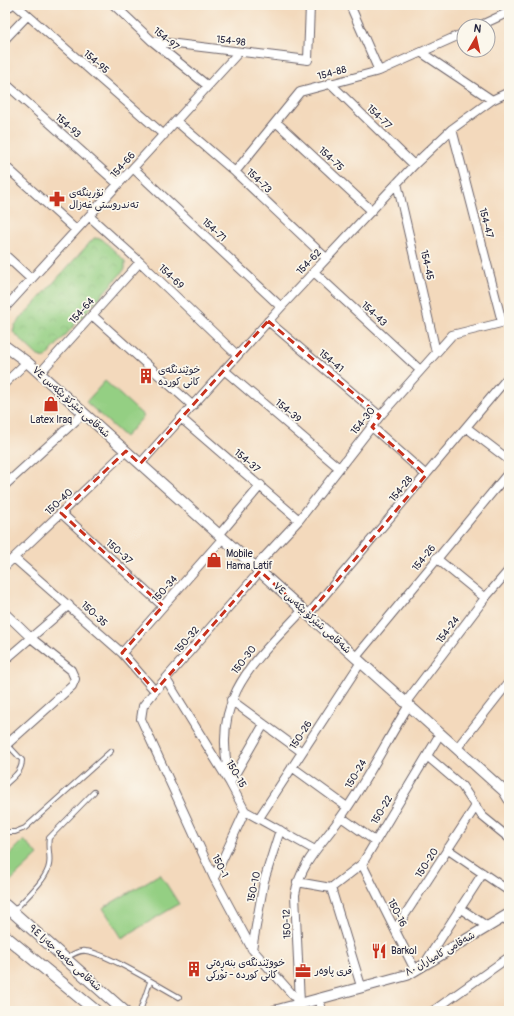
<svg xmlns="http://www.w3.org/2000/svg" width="514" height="1016" font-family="Pangolin,'Playpen Sans Arabic',sans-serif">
	<defs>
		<pattern id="park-crowns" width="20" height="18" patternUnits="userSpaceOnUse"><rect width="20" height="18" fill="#94cf83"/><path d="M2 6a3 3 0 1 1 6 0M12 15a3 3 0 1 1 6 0" fill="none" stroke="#7fb172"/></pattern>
	</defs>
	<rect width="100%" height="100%" fill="#fbf7ec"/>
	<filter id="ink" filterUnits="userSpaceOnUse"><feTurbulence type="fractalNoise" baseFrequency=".025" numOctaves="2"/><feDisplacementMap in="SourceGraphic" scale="8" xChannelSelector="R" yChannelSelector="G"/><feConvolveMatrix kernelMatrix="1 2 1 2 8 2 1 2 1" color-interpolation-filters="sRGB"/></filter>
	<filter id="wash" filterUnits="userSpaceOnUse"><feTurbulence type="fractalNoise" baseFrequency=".012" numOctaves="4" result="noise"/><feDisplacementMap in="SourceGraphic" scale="16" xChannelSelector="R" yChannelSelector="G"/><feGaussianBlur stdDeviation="0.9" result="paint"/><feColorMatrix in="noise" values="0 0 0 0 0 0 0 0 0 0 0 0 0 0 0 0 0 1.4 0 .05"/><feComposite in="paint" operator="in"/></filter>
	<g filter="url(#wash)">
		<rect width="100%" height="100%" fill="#f3d9bc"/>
		<path fill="#94cf83" stroke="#5b785f" d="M105,381L144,416L125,437L86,402Z
			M24,840L38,855L6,885L5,859Z
			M160,874L179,904L122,938L103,908Z"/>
		<path fill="url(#park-crowns)" stroke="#5b785f" d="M94,238L102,239L125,261V269L45,358L38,356L13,332L15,325Z"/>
	</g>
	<g filter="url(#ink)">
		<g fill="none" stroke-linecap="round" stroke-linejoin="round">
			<defs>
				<path id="service" d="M5,785C13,777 22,772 22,760L7,744
					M5,832H15L25,828L111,751
					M13,912C23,900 47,880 49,865C51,856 47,848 49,838L94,792
					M66,958C73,954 79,950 86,951C106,953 159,986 179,997
					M140,1011L150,982"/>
				<path id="minor" d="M16,5L164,135
					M114,5L152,41L208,86
					M350,5L379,71
					M479,26L509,12
					M5,39L27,16
					M152,41L308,60L310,5
					M422,53L492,100
					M5,83L118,184
					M330,83L414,165
					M176,121L235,172L326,258
					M276,122L372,211
					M452,129L502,322
					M5,166L76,230
					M133,168L281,307
					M235,172L300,92L379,71L464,33
					M397,183L436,352
					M89,216L140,262L237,355
					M5,255L31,279
					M314,272L420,370
					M5,308L239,52
					M92,315L193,406
					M268,321L380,416
					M224,370L339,468
					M40,373L140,262
					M5,383L27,362
					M182,419L299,520
					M372,427L426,475
					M467,428L509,460
					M140,464L281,307L414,165L452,129L492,100L509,92
					M5,485L84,413
					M61,513L163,606
					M219,535L261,485
					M14,558L122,653L155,691
					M436,558L485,598
					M5,566L126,451
					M255,567L299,520L380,416L452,335L509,321
					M260,571L155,691L143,706L141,719L214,878L252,949L300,1003
					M5,613L31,638L71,670L75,679L72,686L5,746
					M308,615L509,376
					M122,653L223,538
					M356,657L509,472
					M5,660L69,605
					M166,679L230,783L245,811L315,850
					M231,700L302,752
					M406,702L485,598L509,570
					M457,748L509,682
					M427,756L462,786L482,816L509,838
					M292,767L347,807
					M229,776C211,697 253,663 303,610
					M230,783L264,724
					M341,817L375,841
					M259,818L361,662
					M447,849L509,891
					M362,864L415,970
					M214,878L245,811
					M297,882L331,888
					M331,888L362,864L440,734
					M331,888L361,986
					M461,909L488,927
					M395,930L476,806
					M252,949L264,881L280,830
					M425,963L483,873
					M319,998L322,1011
					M300,1003L295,895C300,863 323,843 341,817C366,782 386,742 409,705
					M433,1011L509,957"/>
				<path id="tertiary" d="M5,8L10,5
					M5,346L27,362L504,791L509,799
					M274,1011L407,975L509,914"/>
				<path id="secondary" d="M5,905L124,1011
					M5,936L96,1011"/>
			</defs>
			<use href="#service" stroke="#6b6268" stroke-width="6"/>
			<use href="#minor" stroke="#6b6268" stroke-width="10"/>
			<use href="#tertiary" stroke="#6b6268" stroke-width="12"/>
			<use href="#secondary" stroke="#6b6268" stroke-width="13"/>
			<use href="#service" stroke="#fff" stroke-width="4"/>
			<use href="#minor" stroke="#fff" stroke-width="8"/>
			<use href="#tertiary" stroke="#fff" stroke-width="10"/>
			<use href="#secondary" stroke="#fff" stroke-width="11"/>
		</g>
	</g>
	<path fill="none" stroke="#c8321e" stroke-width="3" stroke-dasharray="8 5" stroke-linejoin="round" d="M268,321L380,416L372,427L426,475L308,615L260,571L155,691L122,653L163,606L61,513L126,451L140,464Z"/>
	<defs>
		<symbol id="pharmacy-bare" viewBox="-9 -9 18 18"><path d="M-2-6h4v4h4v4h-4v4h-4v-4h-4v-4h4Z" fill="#c8321e" stroke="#fbf7ec" stroke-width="2.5" paint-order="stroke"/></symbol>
		<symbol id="building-bare" viewBox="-9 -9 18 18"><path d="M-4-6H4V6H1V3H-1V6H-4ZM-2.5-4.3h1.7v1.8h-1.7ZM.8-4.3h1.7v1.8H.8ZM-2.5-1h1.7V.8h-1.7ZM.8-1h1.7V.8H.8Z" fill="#c8321e" stroke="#fbf7ec" stroke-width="2.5" paint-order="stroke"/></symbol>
		<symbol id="shop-bare" viewBox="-9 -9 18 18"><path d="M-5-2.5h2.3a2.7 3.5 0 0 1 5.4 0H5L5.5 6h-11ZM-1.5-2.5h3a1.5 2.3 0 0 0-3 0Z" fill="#c8321e" stroke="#fbf7ec" stroke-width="2.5" paint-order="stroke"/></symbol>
		<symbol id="restaurant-bare" viewBox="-9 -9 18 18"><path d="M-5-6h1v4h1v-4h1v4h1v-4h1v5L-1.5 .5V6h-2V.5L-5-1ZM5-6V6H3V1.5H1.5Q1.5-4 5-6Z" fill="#c8321e" stroke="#fbf7ec" stroke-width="2.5" paint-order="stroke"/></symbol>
		<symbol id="office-bare" viewBox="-9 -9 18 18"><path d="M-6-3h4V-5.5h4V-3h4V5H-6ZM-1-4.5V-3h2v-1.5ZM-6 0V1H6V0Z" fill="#c8321e" stroke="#fbf7ec" stroke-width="2.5" paint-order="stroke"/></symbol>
	</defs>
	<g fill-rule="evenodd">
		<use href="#pharmacy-bare" x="46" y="188" width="22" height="22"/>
		<use href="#building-bare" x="135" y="365" width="22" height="22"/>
		<use href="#shop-bare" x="40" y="393" width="22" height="22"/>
		<use href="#shop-bare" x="203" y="549" width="22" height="22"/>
		<use href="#restaurant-bare" x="368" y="940" width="22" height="22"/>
		<use href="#building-bare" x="183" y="958" width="22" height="22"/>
		<use href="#office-bare" x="292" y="960" width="22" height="22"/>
	</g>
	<g text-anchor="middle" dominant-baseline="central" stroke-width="3.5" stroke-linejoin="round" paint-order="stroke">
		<g font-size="10" fill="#22223b" stroke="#fbf7ec">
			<text transform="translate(166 39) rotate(40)">154-97</text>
			<text transform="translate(231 41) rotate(7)">154-98</text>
			<text transform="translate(96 62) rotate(41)">154-95</text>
			<text transform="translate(332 73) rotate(-15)">154-88</text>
			<text transform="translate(379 117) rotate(44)">154-77</text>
			<text transform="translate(68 126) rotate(42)">154-93</text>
			<text transform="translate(331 159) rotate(43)">154-75</text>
			<text transform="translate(123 165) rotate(-48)">154-66</text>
			<text transform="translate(259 181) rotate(44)">154-73</text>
			<text transform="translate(486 223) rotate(75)">154-47</text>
			<text transform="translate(214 230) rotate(43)">154-71</text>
			<text transform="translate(309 262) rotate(-47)">154-62</text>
			<text transform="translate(427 265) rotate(77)">154-45</text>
			<text transform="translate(171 277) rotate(44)">154-69</text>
			<text transform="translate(82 311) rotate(-48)">154-64</text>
			<text transform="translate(374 314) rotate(43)">154-43</text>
			<text transform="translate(331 361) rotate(40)">154-41</text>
			<text transform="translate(71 402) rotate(42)">شەقامی شێرکۆ بێکەس ٧٤</text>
			<text transform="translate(288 411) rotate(40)">154-39</text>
			<text transform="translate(363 421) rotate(-51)">154-30</text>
			<text transform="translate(247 461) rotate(40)">154-37</text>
			<text transform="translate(401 489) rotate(-50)">154-28</text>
			<text transform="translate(59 502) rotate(-43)">150-40</text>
			<text transform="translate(119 552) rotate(42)">150-37</text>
			<text transform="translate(424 558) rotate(-51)">154-26</text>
			<text transform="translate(165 589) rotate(-48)">150-34</text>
			<text transform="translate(94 614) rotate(43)">150-35</text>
			<text transform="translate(312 618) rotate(42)">شەقامی شێرکۆ بێکەس ٧٤</text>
			<text transform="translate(448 630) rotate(-53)">154-24</text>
			<text transform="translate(187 640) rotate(-49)">150-32</text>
			<text transform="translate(244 660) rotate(-52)">150-30</text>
			<text transform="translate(301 735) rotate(-57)">150-26</text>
			<text transform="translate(236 774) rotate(60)">150-15</text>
			<text transform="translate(356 774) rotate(-59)">150-24</text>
			<text transform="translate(382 810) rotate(-59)">150-22</text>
			<text transform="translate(427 863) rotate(-57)">150-20</text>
			<text transform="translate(220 866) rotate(64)">150-1</text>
			<text transform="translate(254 887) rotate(-78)">150-10</text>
			<text transform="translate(397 913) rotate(63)">150-16</text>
			<text transform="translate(287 924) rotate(-92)">150-12</text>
			<text transform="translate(440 954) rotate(-30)">شەقامی کامیاران ٨٠</text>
			<text transform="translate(65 958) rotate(42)">شەقامی حەمە جەزا ٩٤</text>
		</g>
		<g font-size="10" fill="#22223b" stroke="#fbf7ec" text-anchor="start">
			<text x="69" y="193">نۆرینگەی<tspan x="69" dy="12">تەندروستی غەزال</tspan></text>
			<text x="158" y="370">خوێندنگەی<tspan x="158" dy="12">کانی کوردە</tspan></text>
			<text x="51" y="420" text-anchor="middle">Latex Iraq</text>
			<text x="226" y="554">Mobile<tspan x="226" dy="12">Hama Latif</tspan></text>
			<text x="391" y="951">Barkol</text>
			<text x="206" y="963">خووێندنگەی بنەڕەتی<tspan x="206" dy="12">کانی کوردە - تورکی</tspan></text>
			<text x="315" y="971">فری پاوەر</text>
		</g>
	</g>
	<rect width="514" height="1016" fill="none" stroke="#fbf7ec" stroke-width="20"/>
	<g transform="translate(476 38) rotate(9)"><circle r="19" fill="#fbf7ec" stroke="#a4a2a5"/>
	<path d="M0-3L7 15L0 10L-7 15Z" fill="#c8321e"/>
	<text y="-6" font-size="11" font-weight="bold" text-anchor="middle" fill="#22223b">N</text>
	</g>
</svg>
